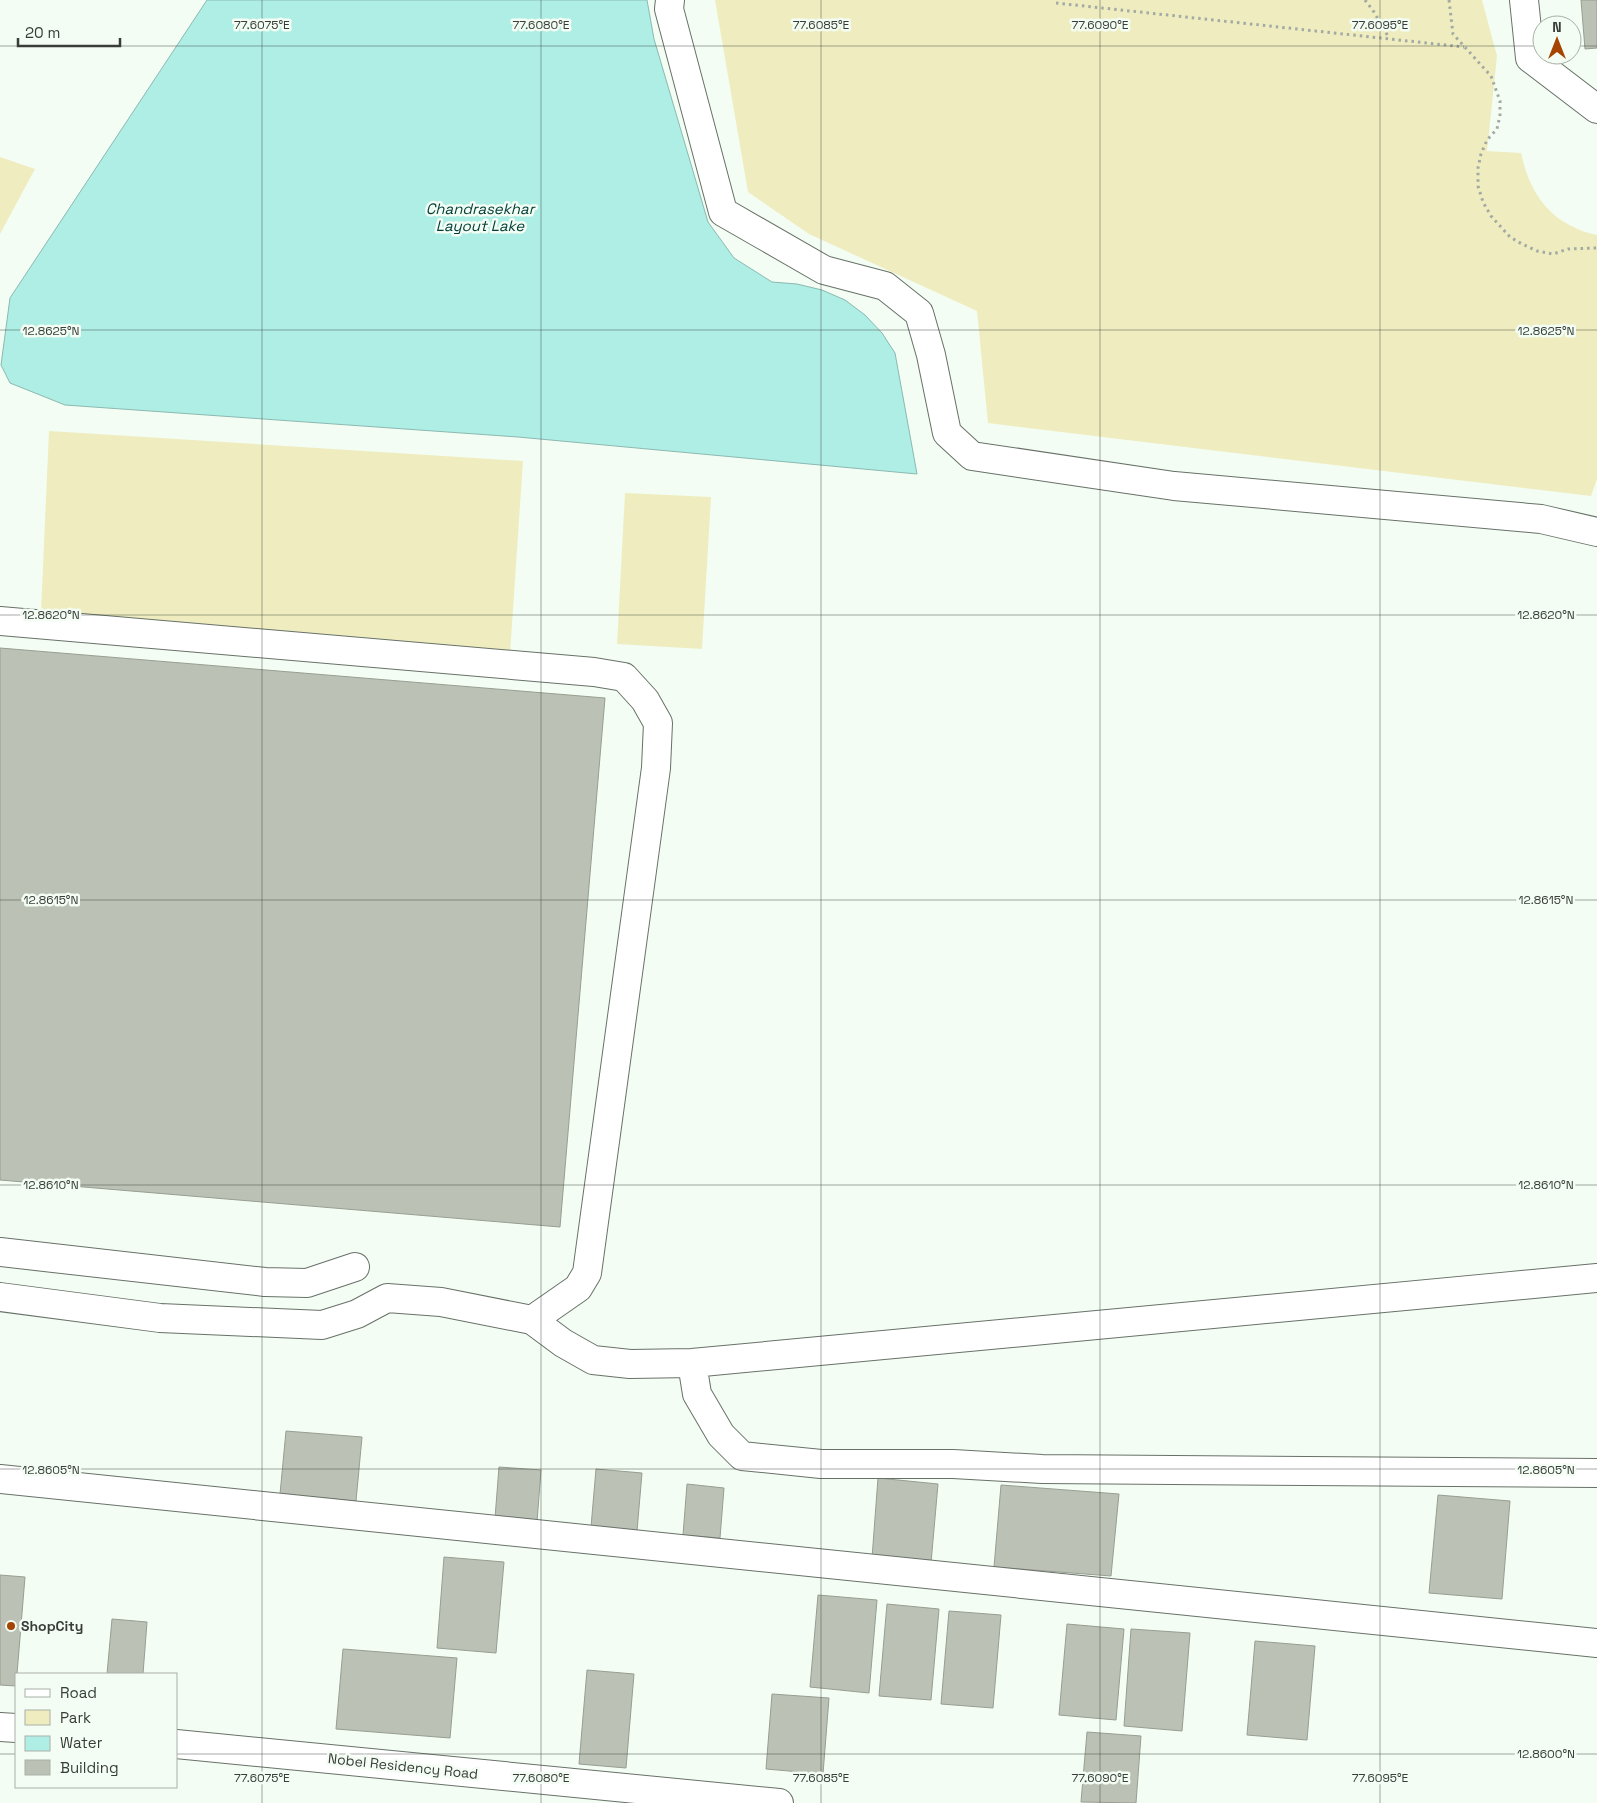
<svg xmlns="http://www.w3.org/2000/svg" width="1597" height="1803" font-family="'Space Grotesk',sans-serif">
	<rect width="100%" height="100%" fill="#f3fdf3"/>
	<path fill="#efedbf" d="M715,0H1482L1497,56L1487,151L1521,153C1530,195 1552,225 1597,235V479L1591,496L988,423L977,311L809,234L748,192Z
		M0,157L35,169L0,234Z
		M49,431L523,461L510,654L41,612Z
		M625,493L711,497L702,649L617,644Z"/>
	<path fill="#aeeee5" stroke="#8bb9b1" d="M207,0H647L654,39L708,222L734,258L772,282L797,284L822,290L845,300L865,315L882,333L895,353L917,474L518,437L65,405L10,383L1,365L10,298Z"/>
	<path fill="#bcc1b5" stroke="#989d91" d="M1581,0H1597V48L1585,49Z
		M0,648L605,698L560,1227L0,1180Z
		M286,1431L362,1437L356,1501L280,1494Z
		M499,1467L541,1470L537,1522L495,1518Z
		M596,1469L642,1473L637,1531L591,1527Z
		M878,1478L938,1484L931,1563L872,1558Z
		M687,1484L724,1488L720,1538L683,1535Z
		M1001,1485L1119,1494L1111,1576L994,1567Z
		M1438,1495L1510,1501L1502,1599L1429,1593Z
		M444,1557L504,1562L496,1653L437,1648Z
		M0,1575L25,1577L16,1686L0,1685Z
		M818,1595L877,1600L869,1693L810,1687Z
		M887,1604L939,1609L931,1700L879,1696Z
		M949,1611L1001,1615L993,1708L941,1704Z
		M112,1619L147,1622L143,1674H107Z
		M1067,1624L1124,1629L1116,1720L1059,1715Z
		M1131,1629L1190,1633L1182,1731L1124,1726Z
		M1255,1641L1315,1646L1307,1740L1247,1735Z
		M343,1649L457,1658L450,1738L336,1729Z
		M587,1670L634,1674L626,1768L579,1764Z
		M772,1694L829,1698L823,1774L766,1769Z
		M1087,1732L1141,1736L1136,1803L1081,1802Z"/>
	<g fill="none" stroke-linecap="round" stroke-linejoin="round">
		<defs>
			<path id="minor" d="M670,0L669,9L723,212L824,270L885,286L919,313L931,355L947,433L972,456L1174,486L1541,519L1597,532
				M1524,0L1530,58L1597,109
				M0,621L594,672L624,677L645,700L658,723L656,768L587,1273L578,1288L532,1320
				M0,1252L265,1282L307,1283L355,1267
				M0,1297L160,1318L322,1325L357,1314L387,1298L441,1302L532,1320L563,1343L593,1360L630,1364L692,1363L1597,1278
				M692,1363L697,1394L721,1435L742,1456L821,1464H953L1042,1469L1597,1473
				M0,1479L1597,1643
				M0,1727L16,1728
				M176,1744L779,1803"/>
		</defs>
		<use href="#minor" stroke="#687168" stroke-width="30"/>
		<path stroke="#a3aaa3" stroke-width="3" stroke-dasharray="2.5 4" stroke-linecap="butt" d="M1365,0L1374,12L1389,38
			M1449,0L1453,34L1491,76L1500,101V115L1497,129L1487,140L1481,154L1478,168V186L1483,202L1491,216L1510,237L1522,244L1537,251L1553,254L1568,249L1597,248
			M1056,3L1464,47"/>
		<use href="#minor" stroke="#fff" stroke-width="28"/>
	</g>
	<path fill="none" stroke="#393d39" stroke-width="1" stroke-opacity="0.45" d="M262,0V1803M541,0V1803M821,0V1803M1100,0V1803M1380,0V1803M0,46H1542M1572,46H1597M0,330H1597M0,615H1597M0,900H1597M0,1185H1597M0,1469H1597M0,1754H16M176,1754H1597"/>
	<circle fill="#a64402" stroke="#f3fdf3" stroke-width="2" cx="11" cy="1626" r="5"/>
	<g text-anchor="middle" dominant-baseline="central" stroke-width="5" stroke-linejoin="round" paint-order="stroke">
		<g font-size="14" font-weight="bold" fill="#393d39" stroke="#f3fdf3" text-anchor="start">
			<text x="21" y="1626">ShopCity</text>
		</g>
		<g font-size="14" fill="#393d39" stroke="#f3fdf3">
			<text transform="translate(403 1766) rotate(6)">Nobel Residency Road</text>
		</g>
		<g font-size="15" font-style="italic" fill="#003d38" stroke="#f3fdf3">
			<text x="480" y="208">Chandrasekhar<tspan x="480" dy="17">Layout Lake</tspan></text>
		</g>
	</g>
	<g font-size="12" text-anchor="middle" fill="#393d39" stroke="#f3fdf3" stroke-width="5" stroke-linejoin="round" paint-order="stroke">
		<text x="262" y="29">77.6075°E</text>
		<text x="541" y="29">77.6080°E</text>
		<text x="821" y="29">77.6085°E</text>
		<text x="1100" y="29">77.6090°E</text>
		<text x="1380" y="29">77.6095°E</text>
		<text x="51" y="335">12.8625°N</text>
		<text x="1546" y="335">12.8625°N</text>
		<text x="51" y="619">12.8620°N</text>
		<text x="1546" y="619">12.8620°N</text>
		<text x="51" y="904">12.8615°N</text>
		<text x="1546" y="904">12.8615°N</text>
		<text x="51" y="1189">12.8610°N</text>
		<text x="1546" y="1189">12.8610°N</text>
		<text x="51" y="1474">12.8605°N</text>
		<text x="1546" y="1474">12.8605°N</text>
		<text x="1546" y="1758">12.8600°N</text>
		<text x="262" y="1782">77.6075°E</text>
		<text x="541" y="1782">77.6080°E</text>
		<text x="821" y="1782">77.6085°E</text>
		<text x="1100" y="1782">77.6090°E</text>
		<text x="1380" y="1782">77.6095°E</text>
	</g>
	<rect x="15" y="1673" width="162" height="115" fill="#f3fdf3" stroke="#a9b0a9"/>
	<rect x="25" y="1689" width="25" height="8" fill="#ffffff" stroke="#a9b0a9"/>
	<text x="60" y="1698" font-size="15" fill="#393d39">Road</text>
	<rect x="25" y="1710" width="25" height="15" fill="#efedbf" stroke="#a9b0a9"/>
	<text x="60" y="1723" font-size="15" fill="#393d39">Park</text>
	<rect x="25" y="1736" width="25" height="15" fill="#aeeee5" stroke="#a9b0a9"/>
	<text x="60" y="1748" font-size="15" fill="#393d39">Water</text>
	<rect x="25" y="1760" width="25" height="15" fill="#bcc1b5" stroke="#a9b0a9"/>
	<text x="60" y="1773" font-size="15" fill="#393d39">Building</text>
	<g transform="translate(1557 40)"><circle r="24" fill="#f3fdf3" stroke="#a9b0a9"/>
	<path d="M0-4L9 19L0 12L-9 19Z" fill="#a64402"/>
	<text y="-8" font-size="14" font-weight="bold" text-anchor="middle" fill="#393d39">N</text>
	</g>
	<path d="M18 38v8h102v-8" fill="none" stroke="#393d39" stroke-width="2.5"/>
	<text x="25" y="38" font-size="15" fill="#393d39" stroke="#f3fdf3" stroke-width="4" paint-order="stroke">20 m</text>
</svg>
